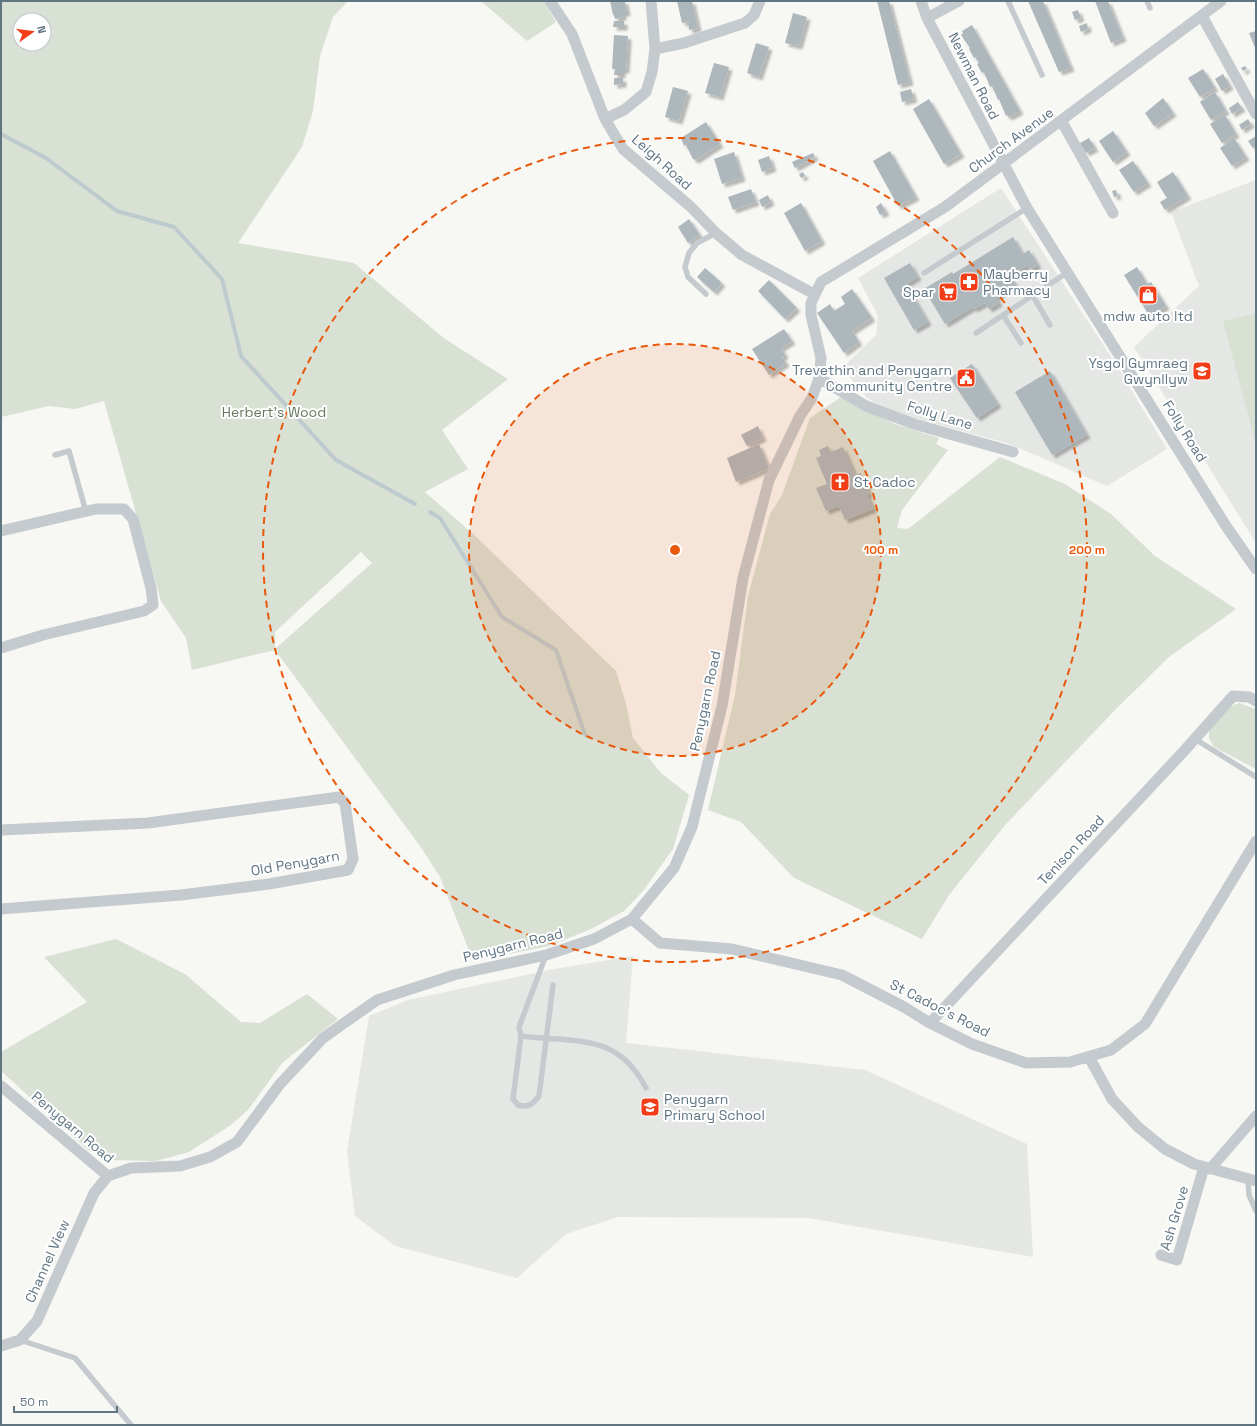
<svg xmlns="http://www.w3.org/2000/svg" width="1257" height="1426" font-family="'Space Grotesk',sans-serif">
	<defs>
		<filter id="shadow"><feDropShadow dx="3.5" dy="3.5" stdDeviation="1" flood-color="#0004"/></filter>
	</defs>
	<rect width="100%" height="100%" fill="#f7f7f4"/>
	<path fill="#e5e7e5" d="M1256,180V543L1134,347L1199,286L1171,212Z
		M1001,188L1115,363L1167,449L1107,486L1007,443L891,412L867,398L842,368L876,335L878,316L858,278Z
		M633,956L626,1043L865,1070L1027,1144L1033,1257L808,1218L618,1217L566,1234L517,1278L395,1246L355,1216L347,1151L369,1016L408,1000L549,970Z"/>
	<path fill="#d9e0d4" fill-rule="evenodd" d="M1,1H348L333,17L320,56L313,111L302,147L238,243L354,263L445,339L508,379L442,430L468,469L425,492L472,533L616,671L626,704L633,738L661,773L689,795L673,849L643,891L624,911L591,929L549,946L473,961L440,877L420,846L275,650L192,670L186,638L161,601L104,401L75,409L49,406L1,417ZM20,20H44V44H20ZM361,552L372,563L275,649V632Z
		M481,1H544L556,22L527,41Z
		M1256,313V445L1223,321Z
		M841,397L895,424L939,438L936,444L948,450L902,510L897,528L908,529L1000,457L1065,484L1111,514L1155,556L1236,609L1169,657L1115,710L1006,824L949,895L922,939L794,878L741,822L708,810L735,695L748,596L770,514L782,495L810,418Z
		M1239,703L1256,709V769L1214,747L1209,738V729L1229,707Z
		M116,939L185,974L241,1022L260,1023L307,994L338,1019L283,1062L248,1110L231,1125L189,1152L156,1161L106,1160L88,1150L1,1071V1052L87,1002L44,957Z"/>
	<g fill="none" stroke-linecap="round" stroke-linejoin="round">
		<path stroke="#bdcbce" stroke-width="4" d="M1,134L46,158L117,211L174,227L222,279L241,356L336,460L415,504
			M430,512L440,518L502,617L556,650L585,735"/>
	</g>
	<path fill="#adb7bc" filter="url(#shadow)" d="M610,1H625L627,13H623V17L615,19L614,15H613Z
		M677,1H692L698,28L689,30L688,22L682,23Z
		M877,1H889L910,82L898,85Z
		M1028,1H1043L1071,68L1059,72Z
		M1095,1H1108L1123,38L1111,43Z
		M1078,10L1081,18L1075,20L1072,12Z
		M793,13L807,17L799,46L785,43Z
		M614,21H624V27H613Z
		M1087,23L1088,29L1081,32L1079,26Z
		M972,25L1020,111L1009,117L1008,115L1006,116L999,99L998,100L992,86L990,87L984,72L982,73L977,64L979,63L975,57L974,58L969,49L970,48L961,35L963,33L962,31Z
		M1256,31V50L1249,33Z
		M614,35L628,36L626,70H622V75H614L615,69H612Z
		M756,43L769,47L759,77L747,73Z
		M714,63L729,67L720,97L705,93Z
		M1245,66L1247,69L1243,71L1241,68Z
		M1203,69L1215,88L1200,97L1188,78Z
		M1223,74L1230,86L1222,91L1215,79Z
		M614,78H623V84L614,85Z
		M673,87L688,91L679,121L665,117Z
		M911,89L914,99L902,102L900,92Z
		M1215,92L1226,111L1211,120L1200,102Z
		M1163,98L1173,113L1154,126L1145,113Z
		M929,99L961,154L944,164L913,109Z
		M1238,102L1242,108L1232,114L1229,108Z
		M1225,115L1236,134L1222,143L1210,124Z
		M1248,119L1251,124L1242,130L1239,125Z
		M706,122L720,144L696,160L693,159L686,145L684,146L681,138Z
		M1113,131L1127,152L1113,162L1099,141Z
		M1256,136V146L1253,148L1248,141Z
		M1089,138L1095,148L1086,153L1080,143Z
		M1234,138L1246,157L1232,166L1220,148Z
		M890,151L916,197L898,206L873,161Z
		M734,152L742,178L722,184L714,159Z
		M813,153L815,157L795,168L792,162Z
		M769,156L773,168L762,172L758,160Z
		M1133,161L1148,183L1134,192L1119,170Z
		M803,172L805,176L801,178L799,174Z
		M1173,172L1188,196L1165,210L1160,202L1167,198L1157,182Z
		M751,189L756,202L733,210L728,197Z
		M1116,190L1118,196L1114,197L1112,191Z
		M768,195L771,202L762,207L759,200Z
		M801,203L822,241L805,251L784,213Z
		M881,203L886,212L880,215L876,207Z
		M689,219L700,235L688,243L678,227Z
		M1013,237L1023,254L1029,250L1038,265L1030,269L1028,265L1010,276L1015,284L996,297L999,303L989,309L985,303L974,309L973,307L945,324L924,289L952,272L953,274Z
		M910,263L918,277L906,284L928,322L914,330L884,278Z
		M1137,267L1147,284L1151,282L1166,306L1150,317L1124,275Z
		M705,268L722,283L714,292L697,277Z
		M769,280L797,308L785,319L758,291Z
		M852,289L872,318L852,331L859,342L844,353L817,313L830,304L834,311L845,304L841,297Z
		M784,329L792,341L781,348L785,355L782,357L786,363L769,375L752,349Z
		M972,364L998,404L977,418L950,378Z
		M1050,371L1087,435L1052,455L1015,392Z
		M758,426L763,438L747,446L741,435Z
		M759,444L769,468L736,482L727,458Z
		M828,446L831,452L843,447L855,475L861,473L869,494L867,495L873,509L845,520L839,506L826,511L816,488L827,484L816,458L821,456L819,450Z"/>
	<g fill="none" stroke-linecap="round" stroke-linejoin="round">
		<path stroke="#c4cacd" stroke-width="5.5" d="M1008,1L1042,75
			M1147,1L1150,8
			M924,273L1027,208
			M706,294L688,277L685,267L689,253L697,243L716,233
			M1033,296L1050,325
			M1003,315L1021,343
			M976,333L1068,272
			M55,455L69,451L86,512
			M1195,739L1256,777
			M546,955L519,1027L521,1036C576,1043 617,1032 646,1088
			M521,1036L513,1099L518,1105C528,1108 533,1104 539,1096L553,985
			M1248,1179L1249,1195L1256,1211
			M20,1340L75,1358L131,1425"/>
		<path stroke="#c4cacd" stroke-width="11" d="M550,1L572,34L605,119L623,149L691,207L716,233L742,255L814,294
			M921,1L927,18L1027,208L1226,526L1256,569
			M1202,16L1256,114
			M927,18L959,1
			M655,49L684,43L745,23L754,15L760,1
			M605,119L624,110L646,92L652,72L655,49L651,1
			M1062,122L1113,213
			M819,378L866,406L914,424L1013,452
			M1,531L96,509H124L133,519L151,588L153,605L144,611L43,635L1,648
			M1,830L148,823L339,797L345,803L353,859L348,870L269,884L181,895L1,909
			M632,919L660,943L732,949L842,975L904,1007L930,1023L972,1044L1026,1063L1070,1062L1111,1050L1145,1024L1256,841
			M930,1023L1184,751L1233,696L1249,697L1256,701
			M1089,1057L1112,1099L1138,1127L1165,1149L1194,1164L1256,1181
			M1,1086L108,1176
			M1210,1169L1256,1116
			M108,1176L131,1168L180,1166L210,1157L237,1142L280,1084L323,1038L377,1000L454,975L546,955L594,939L632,919L674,868L692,827L722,706L743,578L769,480L800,416L812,398L819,378L821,358L811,315V303L821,282L945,207L1221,1
			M1161,1255L1177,1260L1204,1167
			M1,1346L20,1340L37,1321L94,1193L108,1176"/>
	</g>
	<circle cx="675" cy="550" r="206" fill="#e8590c" fill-opacity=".12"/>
	<g fill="none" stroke="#e8590c" stroke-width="2" stroke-dasharray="7 5">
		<circle cx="675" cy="550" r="206"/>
		<circle cx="675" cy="550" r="412"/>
	</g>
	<defs>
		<symbol id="pharmacy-square" viewBox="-11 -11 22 22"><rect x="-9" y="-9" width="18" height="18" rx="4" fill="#f33d18" stroke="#fff"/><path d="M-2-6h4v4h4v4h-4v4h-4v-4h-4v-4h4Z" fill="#fff"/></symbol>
		<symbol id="supermarket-square" viewBox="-11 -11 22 22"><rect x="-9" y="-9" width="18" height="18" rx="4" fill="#f33d18" stroke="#fff"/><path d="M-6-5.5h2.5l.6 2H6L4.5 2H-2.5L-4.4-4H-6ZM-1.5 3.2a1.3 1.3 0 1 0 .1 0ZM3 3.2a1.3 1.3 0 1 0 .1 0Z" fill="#fff"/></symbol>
		<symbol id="shop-square" viewBox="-11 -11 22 22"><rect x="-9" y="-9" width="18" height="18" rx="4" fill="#f33d18" stroke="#fff"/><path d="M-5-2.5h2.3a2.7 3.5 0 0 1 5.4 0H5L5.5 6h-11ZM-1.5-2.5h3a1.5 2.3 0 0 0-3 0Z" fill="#fff"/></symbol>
		<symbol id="school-square" viewBox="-11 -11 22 22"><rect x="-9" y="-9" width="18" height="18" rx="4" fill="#f33d18" stroke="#fff"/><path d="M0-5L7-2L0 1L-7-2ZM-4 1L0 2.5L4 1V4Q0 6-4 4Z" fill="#fff"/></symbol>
		<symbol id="civic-square" viewBox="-11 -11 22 22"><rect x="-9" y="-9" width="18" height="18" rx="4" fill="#f33d18" stroke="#fff"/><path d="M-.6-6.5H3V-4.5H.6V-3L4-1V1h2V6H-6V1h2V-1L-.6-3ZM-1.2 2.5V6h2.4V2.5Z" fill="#fff"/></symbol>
		<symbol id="church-square" viewBox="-11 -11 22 22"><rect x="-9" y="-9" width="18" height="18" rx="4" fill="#f33d18" stroke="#fff"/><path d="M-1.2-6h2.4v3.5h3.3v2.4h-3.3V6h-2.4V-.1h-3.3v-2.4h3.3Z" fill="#fff"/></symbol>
	</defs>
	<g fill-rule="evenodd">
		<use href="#pharmacy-square" x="958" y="271" width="22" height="22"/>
		<use href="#supermarket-square" x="937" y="281" width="22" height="22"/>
		<use href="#shop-square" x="1137" y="284" width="22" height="22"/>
		<use href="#school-square" x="1191" y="360" width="22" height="22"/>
		<use href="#civic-square" x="955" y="367" width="22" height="22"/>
		<use href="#church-square" x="829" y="471" width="22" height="22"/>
		<use href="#school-square" x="639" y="1096" width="22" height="22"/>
	</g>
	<g text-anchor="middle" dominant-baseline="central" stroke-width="4" stroke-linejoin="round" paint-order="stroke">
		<g font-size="14" fill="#5f7582" stroke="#fff">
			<text transform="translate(974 76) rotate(63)">Newman Road</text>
			<text transform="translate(1011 140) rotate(-36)">Church Avenue</text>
			<text transform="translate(662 162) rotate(42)">Leigh Road</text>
			<text transform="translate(940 415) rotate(17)">Folly Lane</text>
			<text transform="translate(1185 431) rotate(58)">Folly Road</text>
			<text transform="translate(705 701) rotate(-78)">Penygarn Road</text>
			<text transform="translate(1071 850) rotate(-47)">Tenison Road</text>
			<text transform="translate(295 863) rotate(-10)">Old Penygarn</text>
			<text transform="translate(513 945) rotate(-14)">Penygarn Road</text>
			<text transform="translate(940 1008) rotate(27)">St Cadoc's Road</text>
			<text transform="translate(73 1127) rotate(40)">Penygarn Road</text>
			<text transform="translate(1174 1218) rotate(-73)">Ash Grove</text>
			<text transform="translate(47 1261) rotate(-66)">Channel View</text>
		</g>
		<g font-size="14" fill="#5f7582" stroke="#fff" text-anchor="start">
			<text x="983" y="274">Mayberry<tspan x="983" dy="16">Pharmacy</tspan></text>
			<text x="934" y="292" text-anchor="end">Spar</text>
			<text x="1148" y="316" text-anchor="middle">mdw auto ltd</text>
			<text x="1188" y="363" text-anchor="end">Ysgol Gymraeg<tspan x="1188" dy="16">Gwynllyw</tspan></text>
			<text x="952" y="370" text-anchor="end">Trevethin and Penygarn<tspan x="952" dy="16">Community Centre</tspan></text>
			<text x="854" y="482">St Cadoc</text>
			<text x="664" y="1099">Penygarn<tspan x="664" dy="16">Primary School</tspan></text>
		</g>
		<g font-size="14" fill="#66795f" stroke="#fff">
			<text x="274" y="412">Herbert's Wood</text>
		</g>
	</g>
	<circle cx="675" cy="550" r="6" fill="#e8590c" stroke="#fff" stroke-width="2"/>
	<g font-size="12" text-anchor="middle" font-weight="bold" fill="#e8590c" stroke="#fff" stroke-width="4" stroke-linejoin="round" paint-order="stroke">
		<text x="881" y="554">100 m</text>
		<text x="1087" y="554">200 m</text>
	</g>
	<rect width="1257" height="1426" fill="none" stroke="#5f7582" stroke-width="4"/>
	<g transform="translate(32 32) rotate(76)"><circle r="19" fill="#ffffff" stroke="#bfc8cd"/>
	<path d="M0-3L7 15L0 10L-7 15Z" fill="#f33d18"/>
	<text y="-6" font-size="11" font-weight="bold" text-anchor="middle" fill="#5f7582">N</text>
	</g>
	<path d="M14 1406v6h103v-6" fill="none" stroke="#5f7582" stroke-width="2"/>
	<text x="20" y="1406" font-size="12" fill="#5f7582" stroke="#ffffff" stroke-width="3" paint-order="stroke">50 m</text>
</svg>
